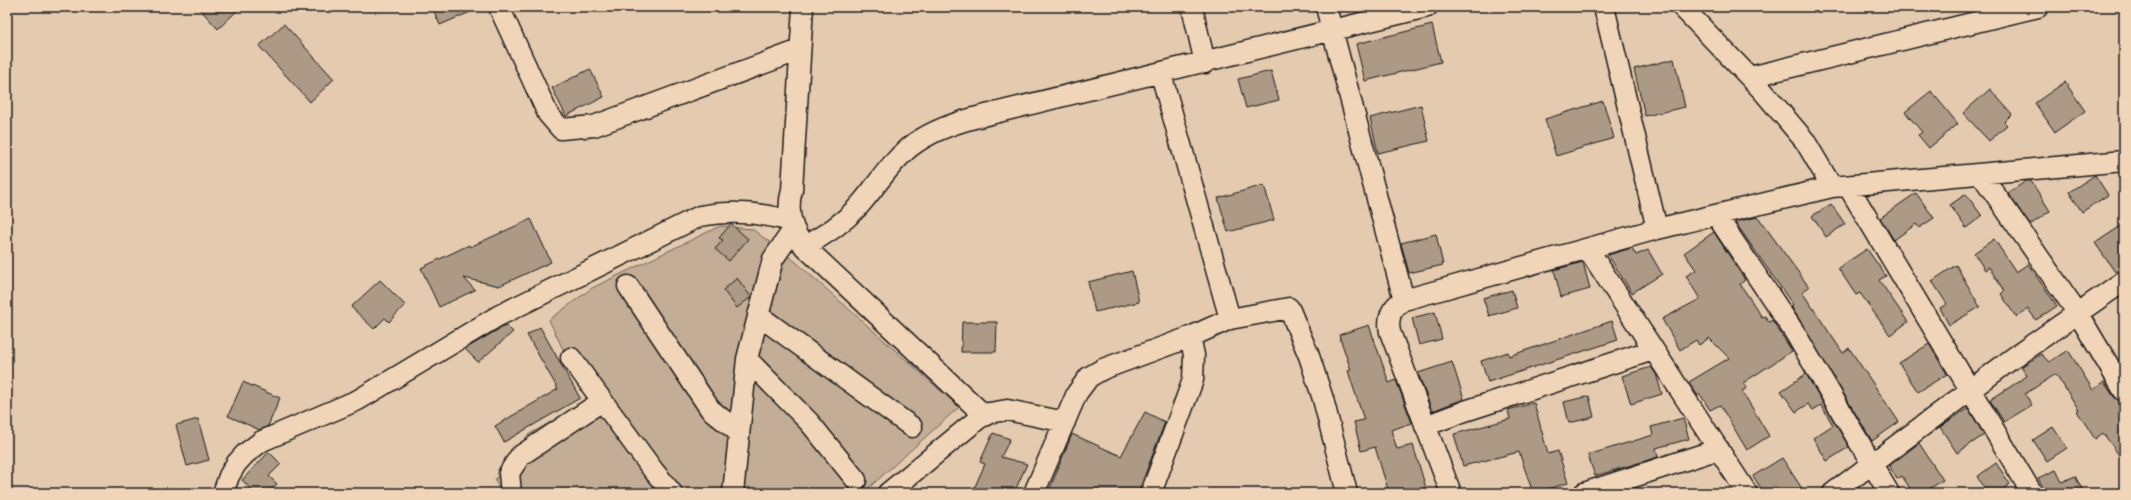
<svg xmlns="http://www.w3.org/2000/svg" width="2131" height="500" font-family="'Shantell Sans',sans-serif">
	<rect width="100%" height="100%" fill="#e4caaf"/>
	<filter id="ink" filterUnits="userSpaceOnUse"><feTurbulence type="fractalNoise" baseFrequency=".025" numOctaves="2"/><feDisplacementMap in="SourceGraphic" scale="8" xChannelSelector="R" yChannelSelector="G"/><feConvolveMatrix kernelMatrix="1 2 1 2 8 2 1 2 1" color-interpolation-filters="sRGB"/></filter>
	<g filter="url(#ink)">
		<path fill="#c3ad96" stroke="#706459" d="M720,226L752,229L796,262L959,407L863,493H501L495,480L528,435L588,401L549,320L592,288Z"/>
		<path fill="#ac9986" stroke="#1c1c1c" d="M198,7H241L218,29Z
			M432,7H482L440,25Z
			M284,24L334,79L310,102L259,46Z
			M1432,25L1441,62L1365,81L1356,44Z
			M1674,59L1685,107L1645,116L1634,69Z
			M590,69L604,97L566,116L552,88Z
			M1271,71L1279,100L1246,108L1238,79Z
			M2065,82L2085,111L2055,132L2035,103Z
			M1990,89L2012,114L2004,122L2007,125L1989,141L1963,113Z
			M1931,91L1958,124L1929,148L1918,135L1922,132L1905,112Z
			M1603,101L1614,138L1556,156L1545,119Z
			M1421,105L1429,141L1378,153L1370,118Z
			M2095,175L2108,195L2082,212L2069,192Z
			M2026,181H2031L2050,211L2030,225L2008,193Z
			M1264,185L1274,220L1228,232L1218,198Z
			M1916,193L1934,218L1919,228L1916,224L1894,240L1880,218Z
			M1966,194L1982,216L1966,228L1950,205Z
			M1831,204L1845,224L1826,237L1812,216Z
			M1758,217L1809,287L1802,292L1843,353L1849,348L1899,422L1872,441L1791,306L1793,305L1735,222Z
			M531,219L551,262L499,286L464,278L475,290L439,307L421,268L469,245L470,247Z
			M731,224L748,239L729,261L715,249L723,240L719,238Z
			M2124,224V266L2115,272L2095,243Z
			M1714,232L1745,280L1740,284L1762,317L1765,316L1769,322L1772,320L1792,351L1743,383L1747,388L1742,391L1769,436L1747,450L1720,405L1710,410L1700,394L1698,396L1689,382L1729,358L1709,338L1699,345L1696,340L1680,350L1662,319L1700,299L1686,276L1696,270L1684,253Z
			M1436,234L1443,265L1409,273L1401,243Z
			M1994,239L2016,272L2028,264L2057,306L2036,320L2028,309L2016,317L2001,294L2004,291L1989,267L1985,270L1974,253Z
			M1632,248L1636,255L1648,250L1662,274L1632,293L1608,255Z
			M1867,249L1886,276L1879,280L1908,322L1890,335L1860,293L1856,295L1838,268Z
			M1583,262L1590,289L1561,297L1554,270Z
			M1956,265L1980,307L1949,325L1940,308L1947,304L1932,281Z
			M1132,271L1139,302L1095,312L1088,282Z
			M737,278L751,297L737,308L723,290Z
			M380,280L405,305L389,322L385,318L374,329L351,307Z
			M1512,290L1517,308L1489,316L1483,298Z
			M1435,312L1442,339L1419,345L1412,318Z
			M1612,321L1618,340L1488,382L1481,361L1508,352L1509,356Z
			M962,322H997L996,352H961Z
			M506,325L513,332L478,362L465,349Z
			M1369,325L1389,383L1396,380L1412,423L1391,430L1397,449L1413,445L1426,488L1411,493H1389L1375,447L1361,451L1354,422L1364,420L1348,371L1351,370L1339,335Z
			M540,327L580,398L504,442L495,426L558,389L527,335Z
			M1929,344L1947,374L1918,392L1899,363Z
			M2068,350L2093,390L2104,382L2114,397L2124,402V462L2103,433L2095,439L2077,411L2079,410L2056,374L2025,394L2032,405L2004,422L1990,400L2027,376L2021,367L2041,354L2049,362Z
			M1452,362L1464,399L1432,411L1418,373Z
			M1651,367L1656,374L1662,394L1631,404L1622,376Z
			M1806,374L1849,447L1827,461L1813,438L1833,425L1821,405L1813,410L1808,404L1796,412L1781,391Z
			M243,382L280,398L268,426L260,430L228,416Z
			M1589,396L1594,417L1569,423L1564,402Z
			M1534,403L1548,454L1558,451L1568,483L1533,493L1519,452L1463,466L1454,434L1510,419L1508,410Z
			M1968,408L1984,435L1957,453L1940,427Z
			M1145,412L1165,422L1138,493H1048L1072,434L1121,456Z
			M1683,418L1689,439L1656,448L1658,457L1595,476L1588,455L1653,435L1651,427Z
			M198,419L209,460L187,466L176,425Z
			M2053,427L2067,448L2047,461L2033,440Z
			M993,433L1010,439L1001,457L1027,464L1014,493H972L985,464L980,462Z
			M1919,443L1943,480L1923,493H1913L1902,476L1897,479L1889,466Z
			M269,452L281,464L269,476L277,484L268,493H255L242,480Z
			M1782,458L1805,493H1764L1753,476Z
			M1996,463L2010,484L1998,493H1989L1977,477Z
			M2056,470L2062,482L2075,476L2084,493H2043L2045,491L2038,478Z"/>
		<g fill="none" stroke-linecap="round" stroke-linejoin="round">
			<defs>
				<path id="minor" d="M499,7L548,114L561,129L594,126L800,50
					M803,7L792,190C786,211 791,229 804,246L985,416
					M1192,7L1205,63
					M1326,7L1404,300
					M1604,7L1657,229
					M1682,7L1762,90L1805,141L1832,187
					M1161,74L1230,319
					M1750,77L2038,7
					M1981,174L2077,312L2124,391
					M1848,186L2032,493
					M1716,215L1795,333L1889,493
					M804,246C824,236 843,223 858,207C876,187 889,164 910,147C929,132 951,124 974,118L1427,7
					M1588,249L1747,493
					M628,286L710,409L738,432
					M758,315L912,427
					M571,358L653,470L672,493
					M747,359L810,423L856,480
					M1425,426L1465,411L1653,350
					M223,493L229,476L236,464L245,454L262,441L358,400L498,316L700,216C731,210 759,212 790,221
					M511,493L509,473L520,456L602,401
					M733,493L747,359L773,259L793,230
					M888,493L978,419L989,413L1007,410L1065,422
					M1034,493L1077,393L1089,377L1103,369L1190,337L1230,319L1289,308L1309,356L1323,399L1347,493
					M1151,493L1193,380L1194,355L1190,337
					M1451,493L1390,332C1387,317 1392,307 1404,300L1657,229L1832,187L2124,161
					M1584,493L1719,449
					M1833,493L2013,358L2124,281"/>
			</defs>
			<use href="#minor" stroke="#1c1c1c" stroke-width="23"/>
			<use href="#minor" stroke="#f1d5b8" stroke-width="20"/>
		</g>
	</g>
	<rect width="2131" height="500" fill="none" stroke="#f1d5b8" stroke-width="24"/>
	<rect x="12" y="12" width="2107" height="476" fill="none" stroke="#1c1c1c" stroke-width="1.5" filter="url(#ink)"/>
</svg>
